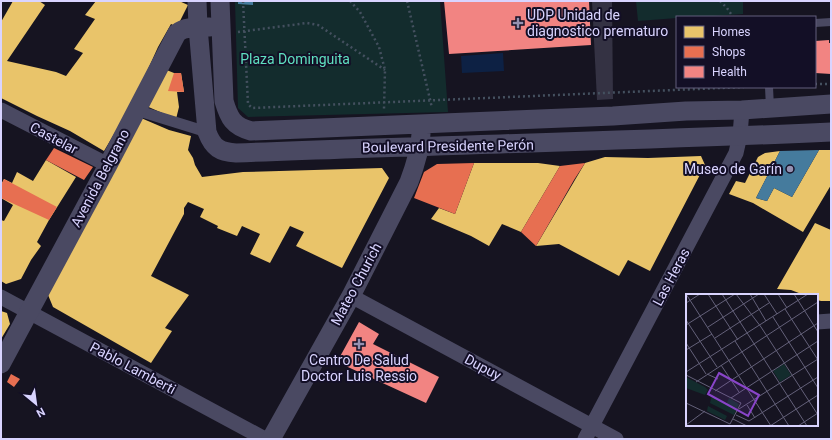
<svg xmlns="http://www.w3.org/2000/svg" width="832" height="440" font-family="Roboto,sans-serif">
	<rect width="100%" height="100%" fill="#161421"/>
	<path fill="#132c2d" d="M235,1H440L448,112L248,117L238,108Z
		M636,1H743V14L699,17H677V18L638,21Z"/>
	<path fill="#0d2144" d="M503,53L504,71L462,73L461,56Z"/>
	<path fill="#e9c46a" d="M13,1H39L45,5L7,61L56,72L66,76L83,53L74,49L95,19L85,15L96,1H179L188,5L177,27L171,24L158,47L144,78L120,124L104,151L70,131L37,116L1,98V22Z
		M164,69L174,73H181L184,92H177L179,107L176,119L144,105Z
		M141,118L169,130L191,136L188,150L193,158L195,165L202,177L243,172L382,168L389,178L342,268L296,246L304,232L290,226L270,263L250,254L260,234L242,226L237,236L217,228L218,226L200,217L204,209L188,202L184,208V214L151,276L189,295L165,328L172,331L151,363L53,307L46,290Z
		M819,150H831V185L803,232L753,203L729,194L736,181L745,183L758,157L765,153L780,151L756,198L767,201L774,188L792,197Z
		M701,156L705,165L650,271L628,260L619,276L559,244L536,246L585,163L605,157L648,158Z
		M46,160L76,177L49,220L37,242L41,246L31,260L21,279L6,284L1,281V220L4,221L13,205L1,198V185L4,179L12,183L17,172L33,181Z
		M474,163H538L560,166L521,232L502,224L489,246L471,236L431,219L439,208L455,214Z
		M815,223L831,230V301H821L817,300V295H804L791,290L777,289Z
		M1,311L7,313L10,324L1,339Z"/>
	<path fill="#e76f51" d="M174,73H181L184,92L168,91Z
		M54,148L93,167L84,180L46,160Z
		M474,163L455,214L414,198L424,172L437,164Z
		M585,163L574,180L536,246L521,232L560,166Z
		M4,179L57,207L49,220L1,198V185Z
		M11,374L20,379L14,387L7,382Z"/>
	<path fill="#f28482" d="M444,1H589L591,45L449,54Z
		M829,40V43H831V74L815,73V41Z
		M359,322L379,334L373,344L439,377L426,403L337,362Z"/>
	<path fill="#457b9d" d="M238,1H253V5L238,4Z
		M819,150L792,197L774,188L767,201L756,198L780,151Z"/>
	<path fill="#343243" d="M592,1H612L613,99L597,100Z"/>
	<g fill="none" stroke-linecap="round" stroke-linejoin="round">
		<path stroke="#44505f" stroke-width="2.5" stroke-dasharray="2 3" stroke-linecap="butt" d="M243,1L248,104L252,108L744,87
			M350,1L360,12L379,47L385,70L384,109
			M407,1L432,108
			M720,1L727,8L733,17
			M238,32L307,23L318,25L385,70
			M815,84H831"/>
		<path stroke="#4a4962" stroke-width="8" d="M815,23L831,22
			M769,87L770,108"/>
		<path stroke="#4a4962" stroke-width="11" d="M136,110L207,132"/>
		<path stroke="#4a4962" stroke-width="15" d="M1,110L108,165
			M351,296L616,439
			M1,297L265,439
			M817,322L831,321
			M585,439L736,153L740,135L742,110"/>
		<path stroke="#4a4962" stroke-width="19" d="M197,1L198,27L207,132C213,148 220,152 236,153C434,145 633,141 831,132
			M220,1L224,101C229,118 233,126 251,131L613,116L686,111L742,110L831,104
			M1,364L108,165L177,33C185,26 199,27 210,27
			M271,439L351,296L409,182C415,166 420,151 421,134"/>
	</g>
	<g fill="#9591b1" stroke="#130f26" stroke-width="1.5">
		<path d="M516 17h4v4h4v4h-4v4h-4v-4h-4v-4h4z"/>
		<circle cx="790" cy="169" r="4"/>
		<path d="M357 338h4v4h4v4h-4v4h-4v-4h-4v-4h4z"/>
	</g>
	<g text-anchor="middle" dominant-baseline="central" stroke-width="4" stroke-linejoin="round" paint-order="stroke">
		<g font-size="14" fill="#d9d4ff" stroke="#130f26" text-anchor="start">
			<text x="527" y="15">UDP Unidad de<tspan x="527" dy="16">diagnostico prematuro</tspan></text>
			<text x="782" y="169" text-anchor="end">Museo de Garín</text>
			<text x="359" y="360" text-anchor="middle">Centro De Salud<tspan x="359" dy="16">Doctor Luis Ressio</tspan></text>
		</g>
		<g font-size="14" fill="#5fe0c0" stroke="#130f26">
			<text x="295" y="59">Plaza Dominguita</text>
		</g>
		<g font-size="14" fill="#d9d4ff" stroke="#130f26">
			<text transform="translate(54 138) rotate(28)">Castelar</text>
			<text transform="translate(448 146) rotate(-1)">Boulevard Presidente Perón</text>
			<text transform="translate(100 178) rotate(-62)">Avenida Belgrano</text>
			<text transform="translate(671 277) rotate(-62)">Las Heras</text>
			<text transform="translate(356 284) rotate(-62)">Mateo Churich</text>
			<text transform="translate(483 367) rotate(28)">Dupuy</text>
			<text transform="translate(133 368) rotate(28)">Pablo Lamberti</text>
		</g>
	</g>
	<g transform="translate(686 294)">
		<rect width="132" height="132" fill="#161421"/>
		<path d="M98,70L105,81L94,88L87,77ZM0,83L19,93L22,96L19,101L0,94ZM26,101L40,111L43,104L53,110L48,121L24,109ZM22,112L41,122L39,126L21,117Z" fill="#132c2d"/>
		<path fill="none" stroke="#64617a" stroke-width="1" d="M0,0L85,132M22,0L52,46M36,0L121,132M50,0L75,33L132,121M64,0L80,27M78,0L91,20M92,0L101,14M108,0L132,38M0,9L14,0M99,15L132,66M87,23L132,94M0,26L31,73M0,31L49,0M22,33L73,0M29,44L83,9M49,47L103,132M0,49L20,80M0,56L26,40M35,71L53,98M0,78L122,0M21,80L32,85M0,81L55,109L44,130L0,109M10,88L132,8M29,97L132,29M45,104L132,47M61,111L69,124M53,115L132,65M50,121L63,127L132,83M47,125L61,132M0,131L19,117M84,132L132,101M112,132L132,119"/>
		<path fill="#8945c9" fill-opacity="0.15" stroke="#8945c9" stroke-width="2" d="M33,79L73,101L62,122L22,100Z"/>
		<rect width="132" height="132" fill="none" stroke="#d9d4ff" stroke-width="2"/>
	</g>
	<rect width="832" height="440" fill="none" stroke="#d9d4ff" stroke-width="4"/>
	<rect x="676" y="16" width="140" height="72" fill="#130f26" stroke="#625e7d"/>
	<rect x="684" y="26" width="20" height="12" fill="#e9c46a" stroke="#625e7d"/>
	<text x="712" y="36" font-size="12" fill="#d9d4ff">Homes</text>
	<rect x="684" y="46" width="20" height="12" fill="#e76f51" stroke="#625e7d"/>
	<text x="712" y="56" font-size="12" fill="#d9d4ff">Shops</text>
	<rect x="684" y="66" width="20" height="12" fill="#f28482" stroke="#625e7d"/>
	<text x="712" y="76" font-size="12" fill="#d9d4ff">Health</text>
	<g transform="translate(36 404) rotate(151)" stroke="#130f26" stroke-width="3" paint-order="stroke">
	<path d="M0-3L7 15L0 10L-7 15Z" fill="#d9d4ff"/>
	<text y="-6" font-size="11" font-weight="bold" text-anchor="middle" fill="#d9d4ff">N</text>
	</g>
</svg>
